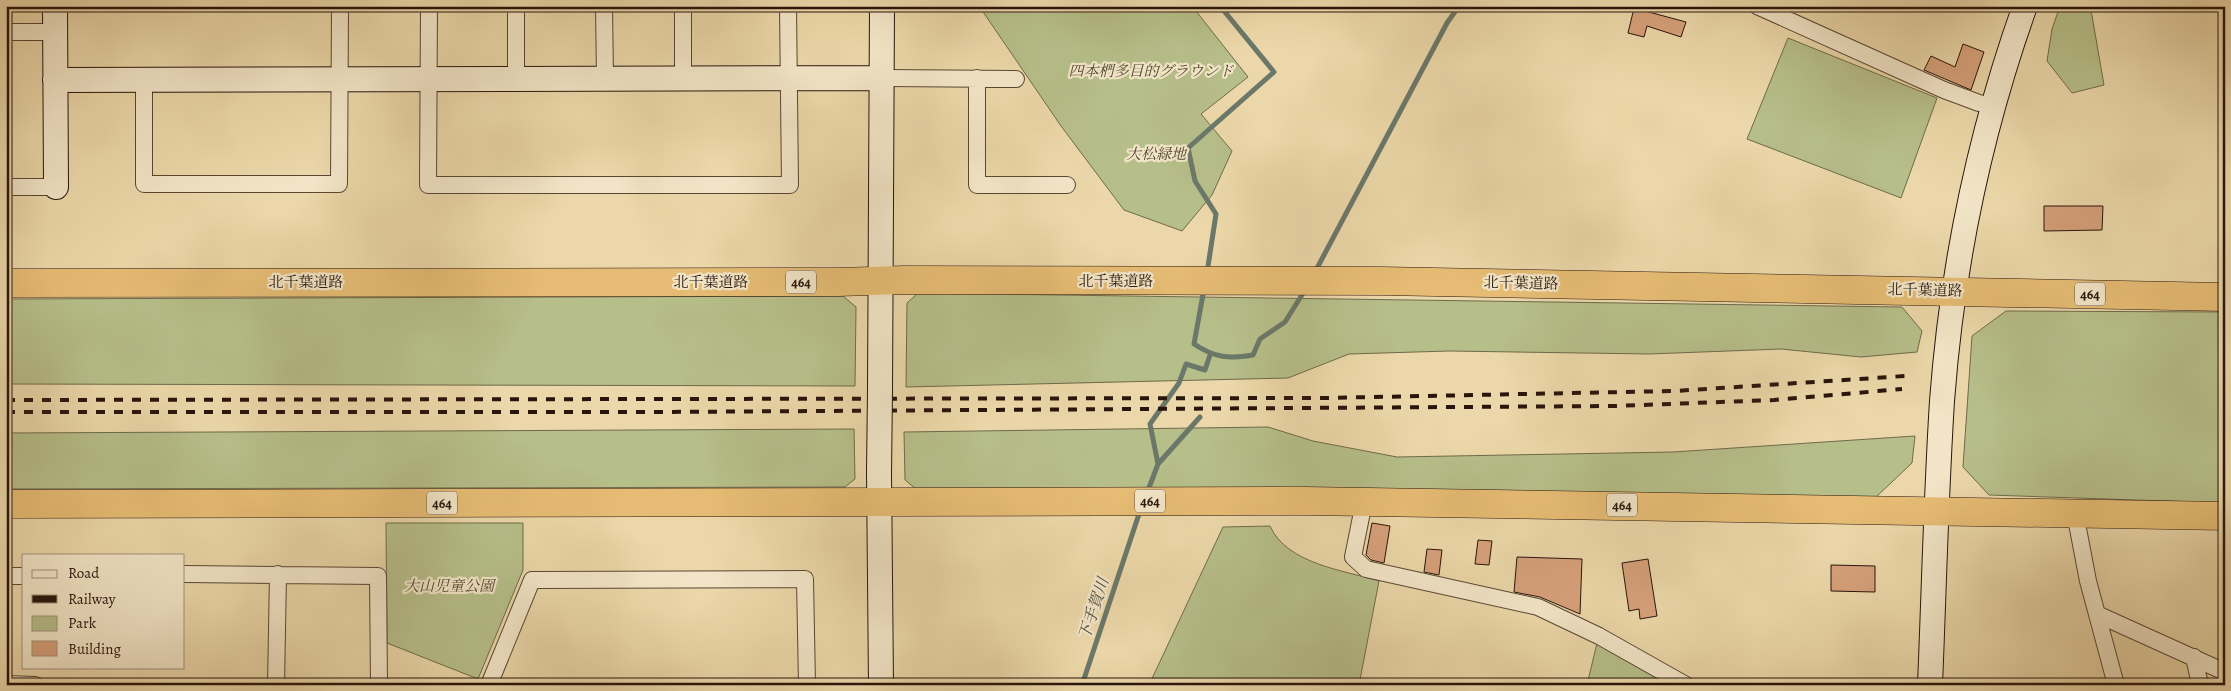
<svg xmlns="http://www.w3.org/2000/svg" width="2231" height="691" font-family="Alegreya,'Noto Serif JP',serif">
	<rect width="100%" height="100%" fill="#ebd7a9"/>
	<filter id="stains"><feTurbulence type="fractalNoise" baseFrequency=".004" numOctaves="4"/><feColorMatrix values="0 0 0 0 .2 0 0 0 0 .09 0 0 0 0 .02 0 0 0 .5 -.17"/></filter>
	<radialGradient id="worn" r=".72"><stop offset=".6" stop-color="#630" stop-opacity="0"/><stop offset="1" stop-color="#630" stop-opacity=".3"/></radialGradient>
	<path fill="#b6be89" stroke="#6f6a4a" d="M979,6H1192L1248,77L1201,114L1232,151L1212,195L1182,231L1124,210L1061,126Z
		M2060,6H2096L2091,10L2104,85L2072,93L2047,61L2052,29Z
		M1788,38L1937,98L1901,198L1747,139Z
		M918,293L1902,307L1922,331L1917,352L1861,357L1781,349L1649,354L1449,351L1349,354L1288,378L906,387L907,303Z
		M843,296L856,307L855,386L6,384V299Z
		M2006,311L2225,312V503L1989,495L1963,467L1972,336Z
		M1268,427L1313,441L1397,457L1673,452L1915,436L1912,463L1875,498L916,489L905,480L904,432Z
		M854,429L855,479L845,487L6,489V433Z
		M386,523H523V570L478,679L387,643Z
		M1270,526C1287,564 1343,570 1379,581L1359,685H1149L1223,527Z
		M1597,643L1677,685H1587Z"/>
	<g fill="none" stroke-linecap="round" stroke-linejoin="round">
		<path stroke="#6b7869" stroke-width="5" d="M1315,272L1447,23L1459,6
			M1207,273L1216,214L1195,181L1188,148L1274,72L1220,6
			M1204,289L1194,344C1215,358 1229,359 1253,355L1260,339L1285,322L1305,290
			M1158,464L1150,424L1179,383L1186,364L1205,370L1210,355
			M1147,493L1158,464L1200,417
			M1082,685L1140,511"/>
	</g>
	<path fill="#d6a07a" stroke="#28150c" d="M1634,8L1686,22L1681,37L1647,26L1644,37L1628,33Z
		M1963,44L1984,52L1971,90L1924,70L1931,56L1955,67Z
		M2044,206H2103L2102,230L2044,231Z
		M1372,523L1390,526L1384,563L1371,560L1366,555Z
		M1478,540L1492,541L1489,565L1475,564Z
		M1427,549L1442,550L1439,575L1424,572Z
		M1517,557L1582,559L1580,614L1540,597L1514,592Z
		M1648,559L1657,616L1640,619L1639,609L1629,611L1622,563Z
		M1831,565L1875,566V592L1831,591Z"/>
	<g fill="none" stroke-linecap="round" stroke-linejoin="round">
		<defs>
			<path id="street" d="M429,6L428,185H790L788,6
				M604,6L605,79
				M683,6V79
				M1757,6L1944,90L1979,103L1995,106
				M6,32H55
				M883,78L1016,79
				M977,78V185H1067
				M516,79V6
				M144,80V184H339L340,6
				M6,187H56
				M1364,502L1353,557L1366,569L1538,607L1599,636L1686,685
				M2075,513L2088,581L2116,685
				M184,574L378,576L379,685
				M6,576H24
				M2099,615L2225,672
				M2194,657L2200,685
				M6,684L35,685
				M276,685L278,574
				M489,685L532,580L805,579L807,685"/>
			<path id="secondary" d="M55,6L56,187
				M55,80L883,78
				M880,391L882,6
				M879,472L881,685
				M1930,685C1934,590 1936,496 1942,401C1952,268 1980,132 2025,6"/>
			<path id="highway" d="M6,283L838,282L904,280L1382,281L2225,297
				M6,504L1306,501L2225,516"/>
		</defs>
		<use href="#street" stroke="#594633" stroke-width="18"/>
		<use href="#secondary" stroke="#28150c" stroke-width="26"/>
		<use href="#highway" stroke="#28150c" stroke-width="29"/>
		<use href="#street" stroke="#f2e5c7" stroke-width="16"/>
		<use href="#secondary" stroke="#f2e5c7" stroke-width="24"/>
		<use href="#highway" stroke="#e6bc74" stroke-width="28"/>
		<path stroke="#28150c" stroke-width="4" stroke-dasharray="9 9" stroke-linecap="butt" d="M6,400L1323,398L1675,391L1905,376
			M6,412H659L1615,406L1774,400L1902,389"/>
		<defs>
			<path id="secondary-bridge" d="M879,472L880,391"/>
		</defs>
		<use href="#secondary-bridge" stroke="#28150c" stroke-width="26" stroke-linecap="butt"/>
		<use href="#secondary-bridge" stroke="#f2e5c7" stroke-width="24"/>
	</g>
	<g text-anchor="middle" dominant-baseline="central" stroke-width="4.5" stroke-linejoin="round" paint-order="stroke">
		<g fill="#f2e5c7" stroke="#655344" stroke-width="1">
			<rect x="786" y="270.5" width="30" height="23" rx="4"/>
			<rect x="2075" y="282.5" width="30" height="23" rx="4"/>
			<rect x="1135" y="489.5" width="30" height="23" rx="4"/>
			<rect x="427" y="491.5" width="30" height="23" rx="4"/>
			<rect x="1607" y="493.5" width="30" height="23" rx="4"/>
		</g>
		<g font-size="14" font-weight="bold" fill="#28150c">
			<text x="801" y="282">464</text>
			<text x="2090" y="294">464</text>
			<text x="1150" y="501">464</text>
			<text x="442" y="503">464</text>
			<text x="1622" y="505">464</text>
		</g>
		<g font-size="15" font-style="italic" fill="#534832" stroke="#f2e5c7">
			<text x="1151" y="71">四本椚多目的グラウンド</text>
			<text x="1156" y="154">大松緑地</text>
			<text x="449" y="586">大山児童公園</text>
		</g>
		<g font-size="15" fill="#28150c" stroke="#f2e5c7">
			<text x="1116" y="281">北千葉道路</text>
			<text x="306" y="282">北千葉道路</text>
			<text x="711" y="282">北千葉道路</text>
			<text transform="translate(1521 283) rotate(1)">北千葉道路</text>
			<text transform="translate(1925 290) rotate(1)">北千葉道路</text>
		</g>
		<g font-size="16" font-style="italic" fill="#4f4f42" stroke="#f2e5c7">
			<text transform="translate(1094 609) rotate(-72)">下手賀川</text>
		</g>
	</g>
	<rect width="2231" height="691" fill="none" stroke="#ebd7a9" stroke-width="25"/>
	<rect x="8" y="8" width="2216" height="676" fill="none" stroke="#28150c" stroke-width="2.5"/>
	<rect x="12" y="12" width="2206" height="666" fill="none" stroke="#28150c"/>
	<rect x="22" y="554" width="162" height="115" fill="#f2e5c7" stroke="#a1927c"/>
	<rect x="32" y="570" width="25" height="8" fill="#f2e5c7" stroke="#a1927c"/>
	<text x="68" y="578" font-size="15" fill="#28150c">Road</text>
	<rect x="32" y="595" width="25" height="8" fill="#28150c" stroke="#a1927c"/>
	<text x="68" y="604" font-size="15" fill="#28150c">Railway</text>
	<rect x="32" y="616" width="25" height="15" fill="#b6be89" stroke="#a1927c"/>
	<text x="68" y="628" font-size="15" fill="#28150c">Park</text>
	<rect x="32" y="641" width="25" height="15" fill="#d6a07a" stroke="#a1927c"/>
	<text x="68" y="654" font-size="15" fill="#28150c">Building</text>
	<rect width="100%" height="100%" filter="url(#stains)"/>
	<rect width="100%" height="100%" fill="url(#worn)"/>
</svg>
